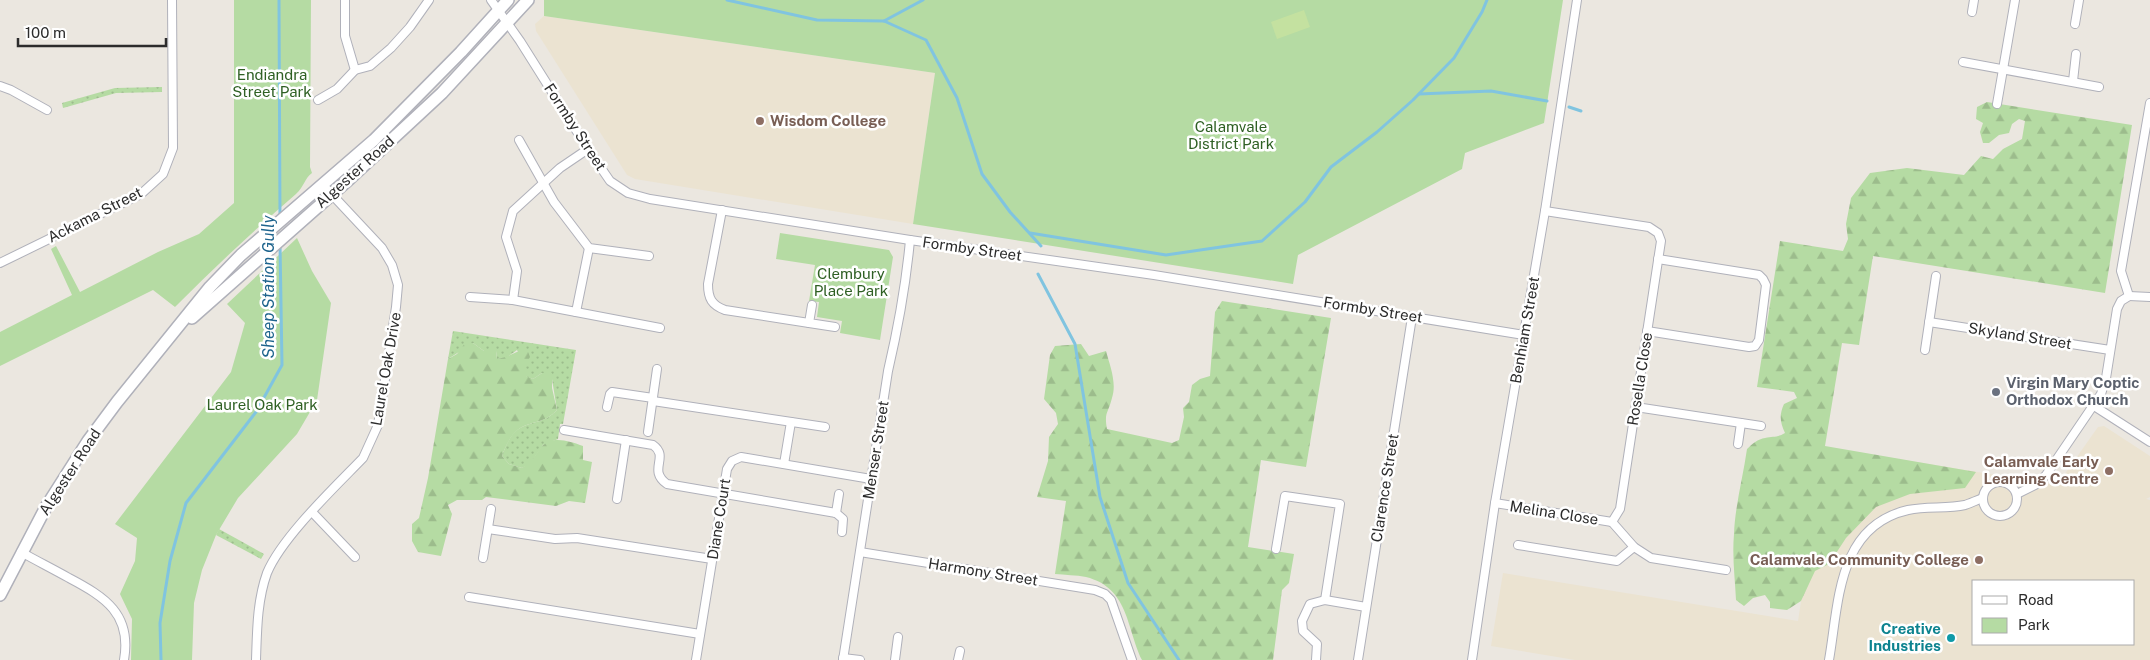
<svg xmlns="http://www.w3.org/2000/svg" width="2150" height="660" viewBox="0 0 2150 660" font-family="'Public Sans',sans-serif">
<defs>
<pattern id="grass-dots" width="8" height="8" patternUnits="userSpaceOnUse" patternTransform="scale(1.25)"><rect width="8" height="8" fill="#b5dba3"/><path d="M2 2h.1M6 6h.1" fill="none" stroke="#9cbc8c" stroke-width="1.8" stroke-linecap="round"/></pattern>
<pattern id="forest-firs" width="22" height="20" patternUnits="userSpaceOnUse" patternTransform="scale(1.25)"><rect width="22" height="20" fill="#b5dba3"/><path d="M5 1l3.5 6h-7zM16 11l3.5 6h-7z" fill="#9cbc8c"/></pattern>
</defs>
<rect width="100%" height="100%" fill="#ebe7e0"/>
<g fill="#ebe3d1" fill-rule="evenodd">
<path d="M544,16L935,73L913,224L635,179L627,175L536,31L535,24Z"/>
<path d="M2104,426L2150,456V497L2146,499L2150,500V660H1575L1491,646L1503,573L1798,621L1825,447L2057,485L2098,427ZM1974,581H2134V644H1974Z"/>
</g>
<g fill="url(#grass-dots)">
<path d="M162,87V92L116,93L63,108L62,103L115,88Z"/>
<path d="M453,331L576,350L563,424H560L558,439L543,445L530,464L522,468L509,464L502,456C506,445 511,432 522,427C537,420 544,423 557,410L551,373H542L533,379L525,376V366L517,350L506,358L497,359L496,351H484L473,343L448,359Z"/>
<path d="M219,529L264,554L261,559L216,535Z"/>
</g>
<g fill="url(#forest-firs)">
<path d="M1987,102L2132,125L2105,293L1873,256L1859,345L1842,343L1825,446L1976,472L1965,488L1910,494L1876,507L1846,538L1829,564L1815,571L1801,601L1787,610L1770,608V602L1765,595L1753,598L1744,606L1736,600C1735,578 1732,557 1734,534C1735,506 1743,477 1747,449C1752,444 1758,439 1765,438C1773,436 1777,438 1785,433C1780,422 1779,415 1784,404L1797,398L1794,392L1757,387L1780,241L1843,251L1848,239L1846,224L1851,198L1870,173L1907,168L1964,175L1981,156L1993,159L2003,149L2022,139L2025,121L2019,119L2012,124L2009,133L1999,135L1989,143H1983L1980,132L1983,123L1976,119L1977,107Z"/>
<path d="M1222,301L1331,318L1306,467L1261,460L1248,547L1294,554L1289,583L1282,590L1273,660H1142C1126,627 1129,588 1086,577C1076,575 1065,575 1055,574L1066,501L1037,497L1048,461L1049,437L1058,424L1056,413L1044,399L1050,355L1055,346L1081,344L1089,356L1106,351C1110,366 1117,383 1112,398C1108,414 1104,412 1107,429L1172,443L1179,440L1184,417L1183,408L1189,402L1192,385L1200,379L1210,376L1215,312Z"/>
<path d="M465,343H473L484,351H496L497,359C508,358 515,351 527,349L530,357L525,366L526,376L533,379L542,373H552V388L557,410C544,423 537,420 522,427C512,432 506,445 502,456L509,464L522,468C530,463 534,458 539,450C550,434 568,441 583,446V460L592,462L585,503L569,501L556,506L486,497L482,500H457L448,505L452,514L441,556L418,552L412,541V524L419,518L428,478L448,359L457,354Z"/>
</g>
<g fill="#b5dba3">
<path d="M234,0H311L310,167L312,173C304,179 304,187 296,194C254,230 214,268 175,307L153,290L0,366V332L72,295L51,249L56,246L80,292L158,252L199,234L234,203Z"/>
<path d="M544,0H1563L1544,123L1465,153L1462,169L1298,255L1293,284L913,224L935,73L544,16Z"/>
<path d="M780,233L889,250L893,257L880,340L840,333L842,321L817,317L819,302L809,301L815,265L776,259Z"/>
<path d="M297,238L312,271L331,303L317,400L297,434L238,498L216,535L202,570L194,603L192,660H131L132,619L120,594L135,561L137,538L115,524L231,372L245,323L227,304Z"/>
</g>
<path fill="#c4e1a0" d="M1304,10L1310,27L1277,39L1271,22Z"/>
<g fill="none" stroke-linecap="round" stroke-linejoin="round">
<g stroke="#80c4e0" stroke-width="3">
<path d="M279,0L280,218"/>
<path d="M727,0L817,20L884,21L926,40L957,98L982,174L1010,212L1041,246"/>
<path d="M884,21L923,0"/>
<path d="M1419,94L1491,91L1547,101"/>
<path d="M1569,107L1581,111"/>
<path d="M1030,233L1166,255L1262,241L1305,202L1331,167L1377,132L1413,100L1454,58L1482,12L1487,0"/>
<path d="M1038,274L1075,344L1100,497L1128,583L1179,660"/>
<path d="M161,660L160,623L170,561L186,503L256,412L282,365L280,244"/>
</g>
<g stroke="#b0b1ba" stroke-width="10">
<g id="street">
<path d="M345,0V36L355,70"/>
<path d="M491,0L520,41L588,149L610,181L628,193L650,199L910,240L1154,275L1524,335"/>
<path d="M1972,12L1974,0"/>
<path d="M2075,24L2079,0"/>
<path d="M1963,62L2099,87"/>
<path d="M2073,81L2076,54"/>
<path d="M0,86L11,90L47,110"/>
<path d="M318,100L337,89L355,70L370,66L391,48L410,27L429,0"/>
<path d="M1997,104L2015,0"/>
<path d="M519,140L554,202L589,248L649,256"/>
<path d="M722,210L708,284C708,299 712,305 725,310L809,323"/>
<path d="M1545,211L1649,227L1658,233L1661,241L1620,509L1612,522"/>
<path d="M0,263L141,194L163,174L173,148L172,0"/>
<path d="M2129,296L2150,297"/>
<path d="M470,297L513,300L660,328"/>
<path d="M513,300L517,271L506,237L513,211L560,168L588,149"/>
<path d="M812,305L809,323L835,327"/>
<path d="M576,312L589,248"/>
<path d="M1929,322L2110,350"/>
<path d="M1647,331L1749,347L1755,346L1759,340L1766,285L1763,279L1759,275L1658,259"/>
<path d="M1925,350L1936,276"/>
<path d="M653,401L825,427"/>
<path d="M2094,406L2150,442"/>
<path d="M607,407L610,394L612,392L653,398"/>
<path d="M1636,407L1761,426"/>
<path d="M564,430L653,445C670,457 647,470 667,484L836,513L843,519L842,532"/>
<path d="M648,432L657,369"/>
<path d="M1738,444L1741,423"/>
<path d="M784,464L791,422"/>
<circle cx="2000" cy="499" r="17"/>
<path d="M2017,494L2037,484L2046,475L2101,394L2106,378L2117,309L2121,301L2129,296L2121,271L2150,103"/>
<path d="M617,499L626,440"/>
<path d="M1495,503L1612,522"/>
<path d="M312,512L355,557"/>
<path d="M836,513L839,494"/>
<path d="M1612,522L1634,547L1651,558L1726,570"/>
<path d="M488,529L555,539L577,538L712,559"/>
<path d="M1518,545L1617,561L1634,547"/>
<path d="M1276,549L1285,496L1340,504L1325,600"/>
<path d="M21,552C37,561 53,569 69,578C105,597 132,614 124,660"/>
<path d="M860,552L1095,590L1105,594L1111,600L1132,660"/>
<path d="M483,558L491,509"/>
<path d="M469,597L700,634"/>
<path d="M843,658L860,660"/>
<path d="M256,660C257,631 257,601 267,573C282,537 335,487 363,458L378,425L396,307L398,285L392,265L382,248L323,185"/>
<path d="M696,660L727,469L732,461L741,457L871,479"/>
<path d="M843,660L888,371C898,328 906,284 910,240"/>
<path d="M895,660L898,637"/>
<path d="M958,660L960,651"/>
<path d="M1316,660L1317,644L1303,631L1302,621L1310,604L1325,600L1366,607"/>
<path d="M1358,660L1412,317"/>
<path d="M1472,660L1495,503L1545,211L1577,0"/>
<path d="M1829,660C1839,603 1837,526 1908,510C1927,506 1947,509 1965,505C1971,503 1977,500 1983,498"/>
</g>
</g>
<g stroke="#b0b1ba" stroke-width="14">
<g id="secondary">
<path d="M192,318L346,182L442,93L528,0"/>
<path d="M0,595L46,507L88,441L117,402L210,287L241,255L374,140L461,52L508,0"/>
</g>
</g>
<use href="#street" stroke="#fff" stroke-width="8"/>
<use href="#secondary" stroke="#fff" stroke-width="11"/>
</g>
<g fill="#8d6e63" stroke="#fff" stroke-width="2">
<circle cx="760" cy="121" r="5"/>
<circle cx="2109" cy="471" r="5"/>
<circle cx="1979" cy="560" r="5"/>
</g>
<circle fill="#6b7280" stroke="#fff" stroke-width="2" cx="1996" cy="392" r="5"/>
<circle fill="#0f9aa8" stroke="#fff" stroke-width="2" cx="1951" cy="638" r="5"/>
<g text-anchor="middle" stroke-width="5" stroke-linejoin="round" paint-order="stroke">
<g font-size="15" fill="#2f6024" stroke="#fff">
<text x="272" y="80">Endiandra<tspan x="272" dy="17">Street Park</tspan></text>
<text x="1231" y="132">Calamvale<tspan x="1231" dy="17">District Park</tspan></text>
<text x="851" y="279">Clembury<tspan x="851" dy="17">Place Park</tspan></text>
<text x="262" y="410">Laurel Oak Park</text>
</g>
<g font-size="15" font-weight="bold" fill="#785e54" stroke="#fff" text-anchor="end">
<text x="770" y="126" text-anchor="start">Wisdom College</text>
<text x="2099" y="467">Calamvale Early<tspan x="2099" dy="17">Learning Centre</tspan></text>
<text x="1969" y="565">Calamvale Community College</text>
</g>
<g font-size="15" fill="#2c2c2c" stroke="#fff">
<text transform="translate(575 127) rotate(57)" y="5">Formby Street</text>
<text transform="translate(355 172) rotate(-42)" y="5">Algester Road</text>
<text transform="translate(95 215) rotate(-27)" y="5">Ackama Street</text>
<text transform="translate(972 249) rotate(8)" y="5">Formby Street</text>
<text transform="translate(1373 310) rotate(9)" y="5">Formby Street</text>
<text transform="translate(1525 330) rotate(-80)" y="5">Benhiam Street</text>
<text transform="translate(2020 336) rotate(9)" y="5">Skyland Street</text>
<text transform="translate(386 369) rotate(-80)" y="5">Laurel Oak Drive</text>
<text transform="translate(1640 379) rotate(-81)" y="5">Rosella Close</text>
<text transform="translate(876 450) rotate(-81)" y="5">Menser Street</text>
<text transform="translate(70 472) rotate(-57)" y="5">Algester Road</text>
<text transform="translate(1385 488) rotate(-81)" y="5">Clarence Street</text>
<text transform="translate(1554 513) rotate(9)" y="5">Melina Close</text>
<text transform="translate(719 519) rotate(-81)" y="5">Diane Court</text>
<text transform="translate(983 572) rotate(9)" y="5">Harmony Street</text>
</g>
<g font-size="15" font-weight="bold" fill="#5b616d" stroke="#fff" text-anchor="start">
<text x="2006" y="388">Virgin Mary Coptic<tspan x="2006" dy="17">Orthodox Church</tspan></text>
</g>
<g font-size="15" font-weight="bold" fill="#0d838f" stroke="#fff" text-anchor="end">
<text x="1941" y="634">Creative<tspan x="1941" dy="17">Industries</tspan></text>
</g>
<g font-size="16" font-style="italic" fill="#1e648d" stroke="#fff">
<text transform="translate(268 287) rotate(-90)" y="6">Sheep Station Gully</text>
</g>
</g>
<rect x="1972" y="580" width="162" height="65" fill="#ffffff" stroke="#ababab"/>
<rect x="1982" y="596" width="25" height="8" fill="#ffffff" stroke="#ababab"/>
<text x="2018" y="605" font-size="15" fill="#2c2c2c">Road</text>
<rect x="1982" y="618" width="25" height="15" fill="#b5dba3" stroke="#ababab"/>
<text x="2018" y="630" font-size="15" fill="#2c2c2c">Park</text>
<path d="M18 38v8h148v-8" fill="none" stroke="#2c2c2c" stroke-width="2.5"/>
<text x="25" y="38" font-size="15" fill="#2c2c2c" stroke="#ffffff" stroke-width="4" paint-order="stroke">100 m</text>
</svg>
